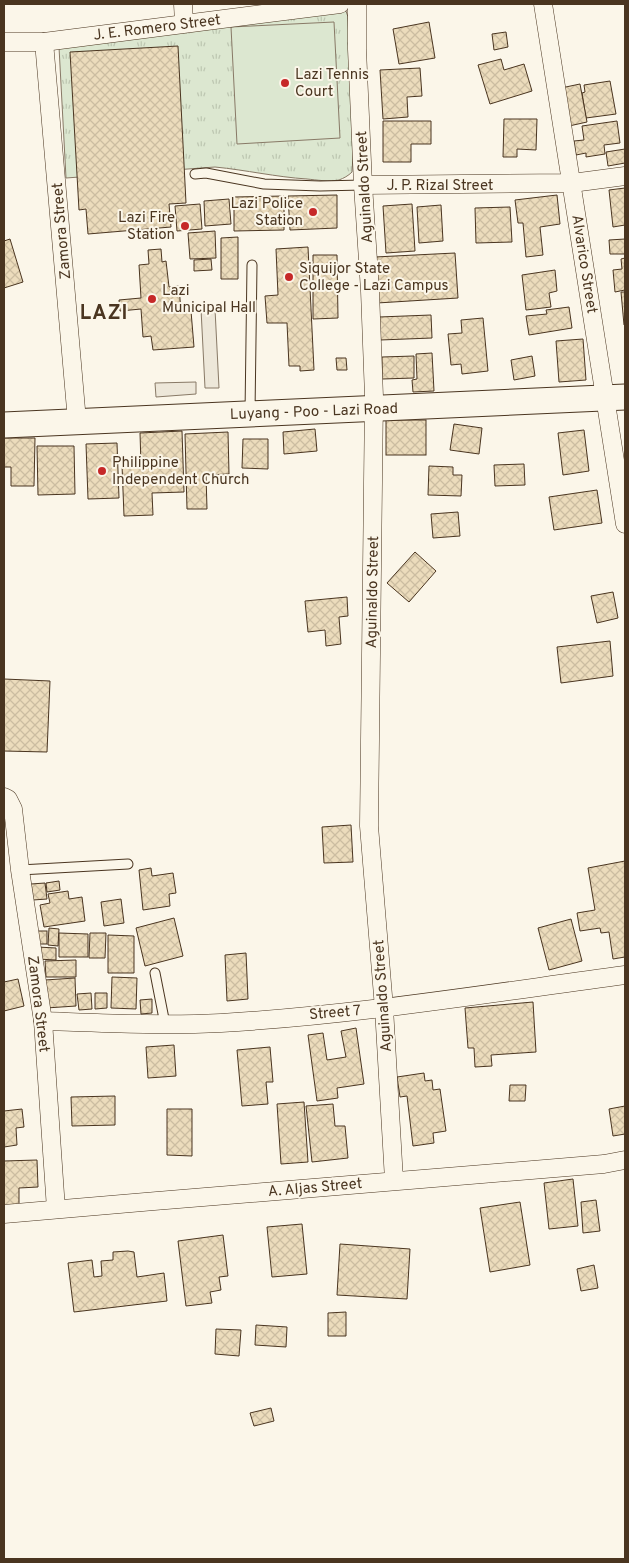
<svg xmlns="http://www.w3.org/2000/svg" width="629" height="1563" viewBox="0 0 629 1563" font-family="Overpass,sans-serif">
<defs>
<pattern id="grass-tufts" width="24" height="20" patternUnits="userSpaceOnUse" patternTransform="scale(1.25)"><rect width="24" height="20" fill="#dce7d0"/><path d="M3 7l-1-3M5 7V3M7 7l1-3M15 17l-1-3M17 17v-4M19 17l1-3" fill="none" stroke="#bec7b2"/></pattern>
<pattern id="building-cross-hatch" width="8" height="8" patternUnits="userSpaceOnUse" patternTransform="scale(1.25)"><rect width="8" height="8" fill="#ecdcbc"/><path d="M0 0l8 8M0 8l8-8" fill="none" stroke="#ccbda1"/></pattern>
</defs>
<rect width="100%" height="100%" fill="#fbf6e9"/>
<path fill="url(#grass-tufts)" stroke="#887966" d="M333,10L346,11L348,17L353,155L352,172C348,176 344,178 339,180C329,182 317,180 307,179C276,177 246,170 215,167L66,178L59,47Z"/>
<path fill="#dce7d0" stroke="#887966" d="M334,22L340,138L237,144L231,27Z"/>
<g fill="#ede7d9" stroke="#887966">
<path d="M201,309H215L219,388H205Z"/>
<path d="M196,382V394L156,397L155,383Z"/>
</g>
<g fill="url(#building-cross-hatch)" stroke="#4a3520">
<path d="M429,22L435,58L399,64L393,29Z"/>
<path d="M506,32L508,47L494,50L492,34Z"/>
<path d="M178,46L186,203L169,204L171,227L88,234L86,209L79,210L70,52Z"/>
<path d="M501,59L504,70L524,64L532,91L490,104L478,65Z"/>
<path d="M420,68L422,96L407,97L408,117L383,119L380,70Z"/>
<path d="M610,81L616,114L586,118L582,93L585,92L584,85Z"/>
<path d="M580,84L587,122L569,126L561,88Z"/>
<path d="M504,119H537L536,150L517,149V157H503Z"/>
<path d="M383,121H431V144H411V162H383Z"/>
<path d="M617,121L620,143L604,145L605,154L586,157V153L576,155L574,141L584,140L582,126Z"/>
<path d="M625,149V163L608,166L606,152Z"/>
<path d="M625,188V225L613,227L609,190Z"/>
<path d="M337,195V228L290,230L288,196Z"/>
<path d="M557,195L560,224L540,227L543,255L526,257L523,223H518L515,200Z"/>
<path d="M284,196V230L234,231V197Z"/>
<path d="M229,199L231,224L205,226L204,201Z"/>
<path d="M200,204L202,229L177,231L175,206Z"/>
<path d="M412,204L415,251L386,253L383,206Z"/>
<path d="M441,205L443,241L419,243L417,207Z"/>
<path d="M510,207L512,242L476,243L475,208Z"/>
<path d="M215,231L216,258L190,259L188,233Z"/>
<path d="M238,237V279H221V238Z"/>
<path d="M10,239L23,282L4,288V241Z"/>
<path d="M625,239V254H610L609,240Z"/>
<path d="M308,247L314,370L300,371V366H289L287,323H267L265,296L278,295L276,249Z"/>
<path d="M161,249L162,262L166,261L169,287L179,286L181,312L191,311L194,347L153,350L151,336L143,337L141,309L120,311L119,300L141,298L139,265L149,264L148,250Z"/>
<path d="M455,253L458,298L377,303L375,257Z"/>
<path d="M313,255H337L338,318L313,319Z"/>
<path d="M625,258V290L615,292L613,270L622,269L621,259Z"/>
<path d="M211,259L212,270L194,271V260Z"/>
<path d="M555,270L557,291L549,293L551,307L526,310L522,275Z"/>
<path d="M621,292H625V325H624Z"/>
<path d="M569,307L572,328L529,335L526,316L547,314L546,310Z"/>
<path d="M431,315L432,338L380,340L379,317Z"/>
<path d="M483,318L488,371L462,374L461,364L451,365L448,334L462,333L461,320Z"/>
<path d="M583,339L586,380L559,382L556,341Z"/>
<path d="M432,353L434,391L413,392L412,380L417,379L416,354Z"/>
<path d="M414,356V378L382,379V357Z"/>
<path d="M532,356L535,376L514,380L511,360Z"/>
<path d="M336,358H346L347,370H337Z"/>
<rect x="386" y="420" width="40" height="35"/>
<path d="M454,424L482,428L479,454L450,450Z"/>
<path d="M315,429L317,451L284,454L283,432Z"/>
<path d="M584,430L589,471L563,475L558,433Z"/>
<path d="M182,431L184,492L152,493L153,515L124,516L122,465H141L140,433Z"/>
<path d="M228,432L229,474L206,475L207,509H187L185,434Z"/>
<path d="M4,438H35L34,486H11V467H4Z"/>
<path d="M243,439H268V469L242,468Z"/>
<path d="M117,443L119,498L88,499L86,444Z"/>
<path d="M37,446H74L75,494L38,495Z"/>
<path d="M524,464L525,485L495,486L494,465Z"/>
<path d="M429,466L453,467V475H462L461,496L428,495Z"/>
<path d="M597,490L602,523L554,530L549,497Z"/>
<path d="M458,512L460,536L433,538L431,514Z"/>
<path d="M415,552L436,571L409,602L387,583Z"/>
<path d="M613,592L618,618L597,623L591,596Z"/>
<path d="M347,597L348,616L339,617L341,644L326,646L325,630L308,632L305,601Z"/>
<path d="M610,641L613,676L561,683L557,647Z"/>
<path d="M4,679L50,681L47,752L4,751Z"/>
<path d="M351,825L353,862L324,863L322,827Z"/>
<path d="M625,861V957L613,959L609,932L601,933L600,928L580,931L577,913L595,910L588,868Z"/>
<path d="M151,868L152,876L173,873L176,893L169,894L170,906L143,910L139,870Z"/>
<path d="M59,881L60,890L47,892L46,883Z"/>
<path d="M45,883L47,899L33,900L31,884Z"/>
<path d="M68,891L69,899L82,897L85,921L44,927L40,905L50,903L48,894Z"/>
<path d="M121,899L124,923L104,926L101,902Z"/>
<path d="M174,918L183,956L145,966L136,928Z"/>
<path d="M571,919L582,961L549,970L538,928Z"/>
<path d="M49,928L59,929L58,946L48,945Z"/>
<rect x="37" y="931" width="10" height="13"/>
<path d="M59,933L88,934V957H59Z"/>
<path d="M90,933H106L105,958H89Z"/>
<path d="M108,935L134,936V973H108Z"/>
<path d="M37,947L56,948V960L37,959Z"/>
<path d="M246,953L248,999L227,1001L225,955Z"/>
<path d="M76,960V977H46L45,961Z"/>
<path d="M112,977L137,978L136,1009L111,1008Z"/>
<path d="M75,978L76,1006L46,1008L45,980Z"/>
<path d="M18,979L24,1006L4,1011V982Z"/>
<path d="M91,993L92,1009L79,1010L77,994Z"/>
<path d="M95,993H107V1008L95,1009Z"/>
<path d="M152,999V1013L141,1014L140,1000Z"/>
<path d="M533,1002L536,1052L491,1055L492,1066L475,1067L474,1048H468L465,1008Z"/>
<path d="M356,1028L364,1084L337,1088L338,1098L317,1101L308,1035L323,1033L327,1060L346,1057L341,1031Z"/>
<path d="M174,1045L176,1076L148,1078L146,1047Z"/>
<path d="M270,1047L273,1082H266L268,1104L242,1106L237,1050Z"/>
<path d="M424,1073L425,1081L432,1080L433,1090L440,1089L446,1131L433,1133L434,1143L413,1146L407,1096L400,1097L397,1077Z"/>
<path d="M510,1085H526L525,1101H509Z"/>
<path d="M115,1096V1125L72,1126L71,1097Z"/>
<path d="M304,1102L308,1162L281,1164L277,1104Z"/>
<path d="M333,1104L335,1126H345L348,1158L312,1162L306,1106Z"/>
<path d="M625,1106V1134L613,1136L609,1109Z"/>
<path d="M22,1109L24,1127L16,1128L17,1145L4,1147V1111Z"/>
<path d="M167,1109H192V1156L167,1155Z"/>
<path d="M37,1160L38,1187L19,1188V1206L4,1207V1161Z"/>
<path d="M573,1179L578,1226L549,1229L544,1183Z"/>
<path d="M596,1200L600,1231L583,1233L581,1202Z"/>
<path d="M520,1202L530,1265L490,1272L480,1208Z"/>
<path d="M302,1224L307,1274L272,1277L267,1227Z"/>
<path d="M223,1235L228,1276L219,1277L221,1290L210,1292L212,1303L186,1306L178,1241Z"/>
<path d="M340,1244L410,1249L407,1299L337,1295Z"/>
<path d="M128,1251L134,1252L137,1277L164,1273L167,1301L74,1312L68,1263L92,1260L94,1277L102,1276L101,1261L113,1260V1252Z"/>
<path d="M594,1265L598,1288L581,1291L577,1269Z"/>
<path d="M346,1312V1336H328V1313Z"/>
<path d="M256,1325L287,1327L286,1347L255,1345Z"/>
<path d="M216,1329L241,1330L239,1356L215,1354Z"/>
<path d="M271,1408L274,1421L254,1426L250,1413Z"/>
</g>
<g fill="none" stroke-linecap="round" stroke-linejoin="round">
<g stroke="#4a3520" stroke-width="11">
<g id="service">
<path d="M195,174L206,173L264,184L320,186L363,185"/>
<path d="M250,413L252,265"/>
<path d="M20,870L128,864"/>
<path d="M155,973L165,1024"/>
</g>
</g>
<g stroke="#4a3520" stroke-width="19">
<g id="minor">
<path d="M183,4L184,23"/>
<path d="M357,4V49L363,185L370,291L374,397L369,826L384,1008L394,1180"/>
<path d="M543,4L625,524"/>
<path d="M4,42H44L340,4"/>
<path d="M44,42L77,421"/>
<path d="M363,185L572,183L625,176"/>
<path d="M4,797L8,799L13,809L20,870L43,1021L56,1209"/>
<path d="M43,1021C102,1023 162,1026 221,1023C356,1015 491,993 625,975"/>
<path d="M4,1214C204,1197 404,1179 604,1164L625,1160"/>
</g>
</g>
<g stroke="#4a3520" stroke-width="27">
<path id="secondary" d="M4,425L625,397"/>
</g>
<use href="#service" stroke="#fbf6e9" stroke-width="9"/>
<use href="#minor" stroke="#fbf6e9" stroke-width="18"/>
<use href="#secondary" stroke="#fbf6e9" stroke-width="25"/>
</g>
<g fill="#c62828" stroke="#fbf6e9" stroke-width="2">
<circle cx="285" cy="83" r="5"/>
<circle cx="313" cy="212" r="5"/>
<circle cx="185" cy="226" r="5"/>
<circle cx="289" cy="277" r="5"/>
<circle cx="152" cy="299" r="5"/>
<circle cx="102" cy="471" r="5"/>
</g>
<g text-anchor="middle" stroke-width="4" stroke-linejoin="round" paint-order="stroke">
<g font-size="15" fill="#4a3520" stroke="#fbf6e9">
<text transform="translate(157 27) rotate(-7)" y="5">J. E. Romero Street</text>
<text x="440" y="190">J. P. Rizal Street</text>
<text transform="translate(364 187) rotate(-93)" y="5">Aguinaldo Street</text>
<text transform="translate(61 231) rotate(-95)" y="5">Zamora Street</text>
<text transform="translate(585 264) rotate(81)" y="5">Alvarico Street</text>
<text transform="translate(314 411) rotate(-2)" y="5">Luyang - Poo - Lazi Road</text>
<text transform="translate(372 592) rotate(-89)" y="5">Aguinaldo Street</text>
<text transform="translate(382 996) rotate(-94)" y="5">Aguinaldo Street</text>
<text transform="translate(39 1004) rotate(83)" y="5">Zamora Street</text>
<text transform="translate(335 1012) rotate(-5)" y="5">Street 7</text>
<text transform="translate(315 1187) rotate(-5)" y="5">A. Aljas Street</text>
</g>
<g font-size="15" fill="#4a3520" stroke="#fbf6e9" text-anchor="start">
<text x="295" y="79">Lazi Tennis<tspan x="295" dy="17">Court</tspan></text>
<text x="303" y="208" text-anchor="end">Lazi Police<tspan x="303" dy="17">Station</tspan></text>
<text x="175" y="222" text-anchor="end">Lazi Fire<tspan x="175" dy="17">Station</tspan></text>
<text x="299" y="273">Siquijor State<tspan x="299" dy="17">College - Lazi Campus</tspan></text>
<text x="162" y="295">Lazi<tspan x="162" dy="17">Municipal Hall</tspan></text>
<text x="112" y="467">Philippine<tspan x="112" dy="17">Independent Church</tspan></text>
</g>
<g font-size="20" font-weight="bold" letter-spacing="1" fill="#4a3520" stroke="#fbf6e9">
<text x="104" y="319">LAZI</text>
</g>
</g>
<rect width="629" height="1563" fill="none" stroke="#4a3520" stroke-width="10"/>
</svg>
